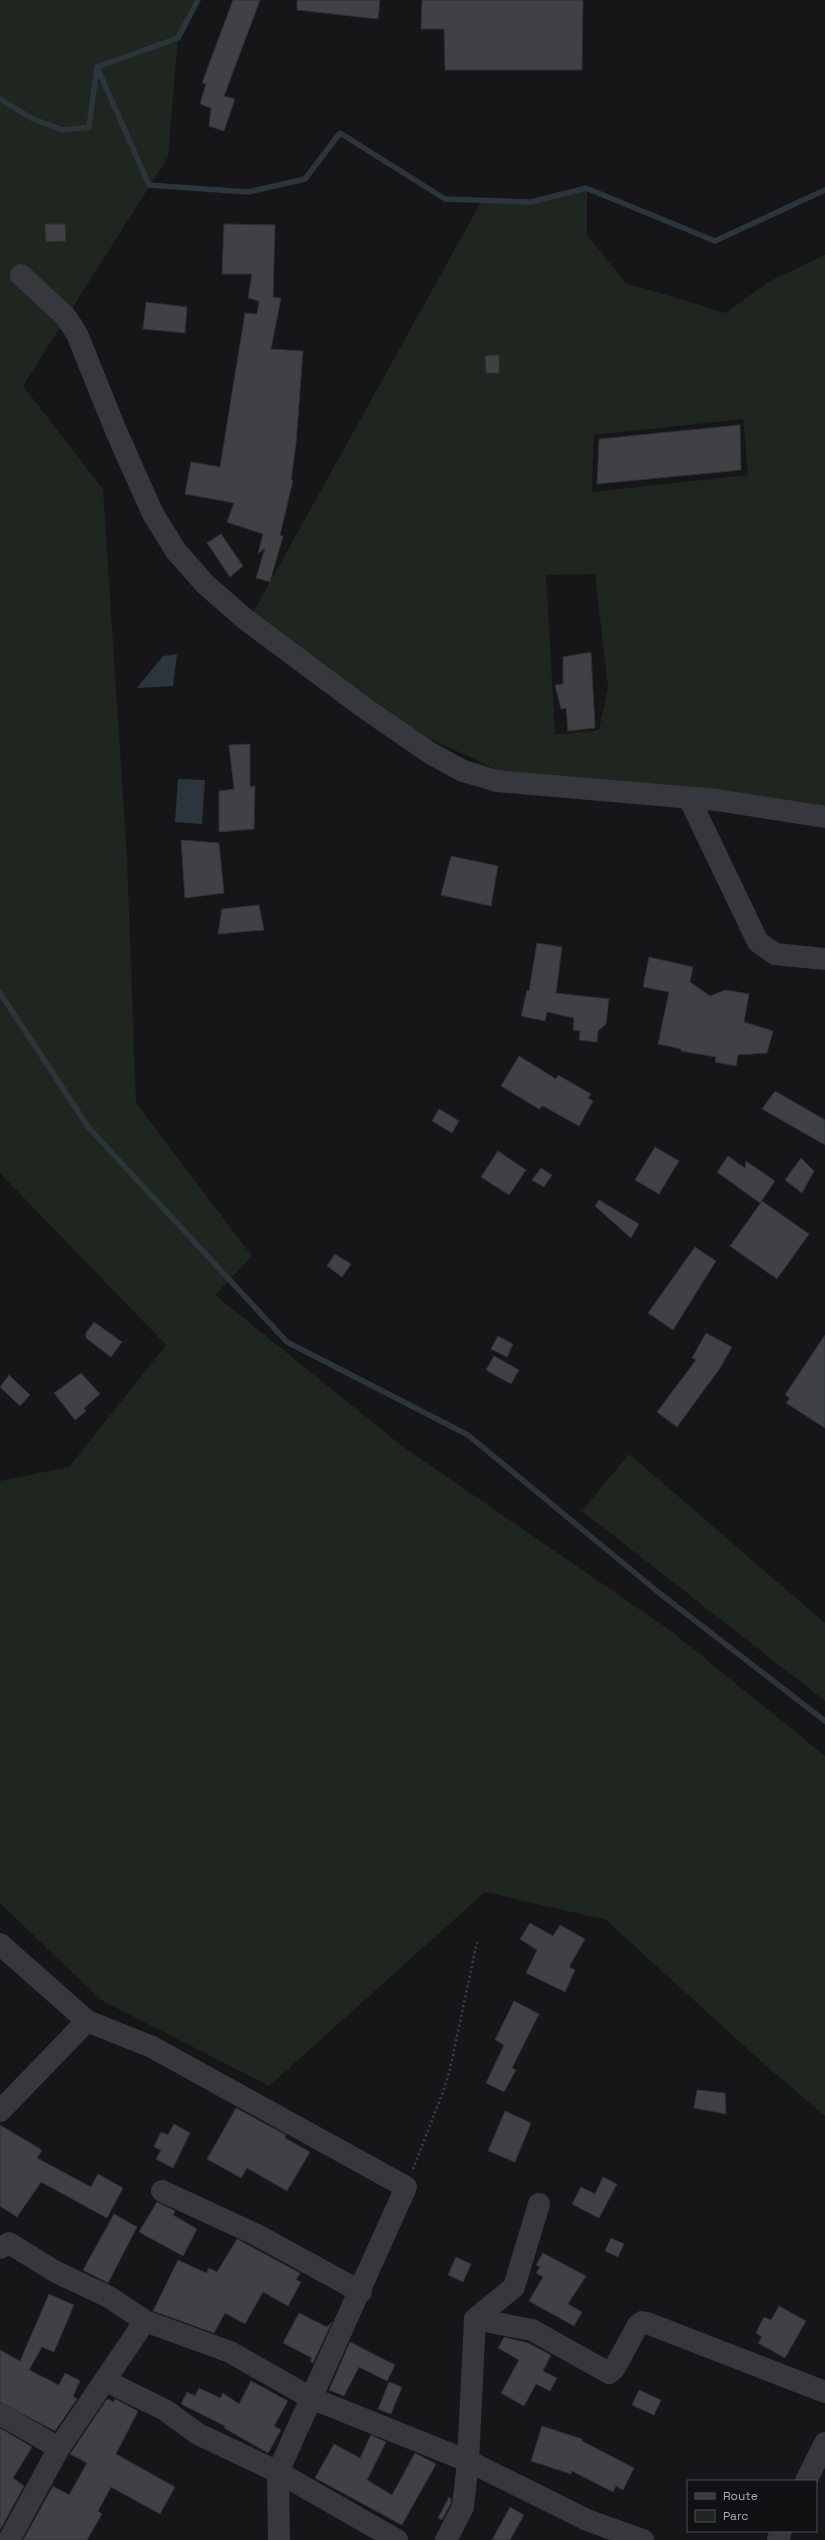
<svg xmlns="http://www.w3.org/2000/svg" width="825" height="2540" viewBox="0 0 825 2540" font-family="'Space Grotesk',sans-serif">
<rect width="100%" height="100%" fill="#161618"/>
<g fill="#1e261f" fill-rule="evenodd">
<path d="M0,0H198L178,38L168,157L23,386L103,489L127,858L136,1103L252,1256L215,1295L402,1446L671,1631L825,1756V2116L765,2065L606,1920L485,1892L269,2086L101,2000L0,1903V1481L69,1467L166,1345L0,1173Z"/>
<path d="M587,189V235L626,283L726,313L768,282L825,255V810L498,770L422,735L250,618L481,202L532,203ZM743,419L748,475L592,492L594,435ZM595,574L608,688L599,730L555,735L546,575Z"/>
<path d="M629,1454L825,1623V1701L582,1511Z"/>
</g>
<g fill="#2c353c">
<path d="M177,654L173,686L137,688L163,656Z"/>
<path d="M178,779L205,780L202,824L175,822Z"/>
</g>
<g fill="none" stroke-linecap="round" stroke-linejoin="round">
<g stroke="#2c353c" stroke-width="5.5">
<path d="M97,67L178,38L198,0"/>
<path d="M0,99L33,119L63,130L89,127L97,67L149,185L248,192L305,179L340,133L445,199L531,202L586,188L715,241L825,190"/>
<path d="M0,993L89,1128L287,1342L468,1435L658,1592L825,1721"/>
</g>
</g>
<g fill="#404145" stroke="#303034">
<path d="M233,0H260L224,96L235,99L224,131L209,126L211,108L200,104L206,84L202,83Z"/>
<path d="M297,0H380L378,19L297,10Z"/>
<path d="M422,0H583L582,70H445L444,29H421Z"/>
<path d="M45,224H65L66,241L46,242Z"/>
<path d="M224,224L275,225L273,297L281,298L271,349L303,351L296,444L291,480H293L280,535L283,536L270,582L256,578L265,548L258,554L263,534L227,522L234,503L185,494L191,462L220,467L245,313L257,314L259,301L248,298L252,274H222Z"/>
<path d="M146,302L187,307L185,333L143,329Z"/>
<path d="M499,355V373H486L485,356Z"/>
<path d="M740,425L741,470L597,484L599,439Z"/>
<path d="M221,534L243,566L230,577L207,543Z"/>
<path d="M591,652L595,728L568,731L566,708L561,709L555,685L563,684V657Z"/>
<path d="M250,744V787L255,786L254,829L219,832V791L234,789L229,745Z"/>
<path d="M181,840L219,843L224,893L185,898Z"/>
<path d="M451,856L498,866L491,906L441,895Z"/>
<path d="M259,905L264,930L218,934L222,909Z"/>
<path d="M537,943L562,947L556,993L609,999L606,1024L598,1031L597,1042L579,1040L580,1031L573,1030L574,1018L547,1012L545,1021L521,1016L527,990L529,991Z"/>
<path d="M649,957L693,967L690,982L710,996L725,990L749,994L744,1022L773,1031L767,1053L738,1055L736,1066L715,1062L716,1057L681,1051V1049L658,1044L669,992L643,987Z"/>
<path d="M519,1056L556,1079L558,1075L591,1094L588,1098L593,1101L579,1126L543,1106L539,1109L501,1086Z"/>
<path d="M775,1091L825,1120V1145L762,1109Z"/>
<path d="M439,1109L459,1121L452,1133L432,1121Z"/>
<path d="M655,1147L679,1161L659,1194L635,1180Z"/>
<path d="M498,1151L526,1170L509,1195L481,1177Z"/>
<path d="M728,1156L745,1168L746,1161L775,1181L760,1203L717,1172Z"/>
<path d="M801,1158L814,1171L802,1193L785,1180Z"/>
<path d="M541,1168L552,1175L544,1187L532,1180Z"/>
<path d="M599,1200L639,1224L631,1238L595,1206Z"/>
<path d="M762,1201L809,1234L777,1279L730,1246Z"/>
<path d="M695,1247L716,1261L673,1330L648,1313Z"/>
<path d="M335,1254L351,1264L342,1277L327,1266Z"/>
<path d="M94,1322L122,1342L111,1357L86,1338V1333Z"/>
<path d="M706,1333L732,1347L720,1368L677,1427L657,1412L696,1360L692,1358Z"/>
<path d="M825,1335V1428L786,1403L790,1398L785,1395Z"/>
<path d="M498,1336L513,1344L507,1357L491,1349Z"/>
<path d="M494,1356L519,1370L511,1384L486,1370Z"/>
<path d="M81,1373L100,1394L84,1408L86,1411L75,1420L54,1393Z"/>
<path d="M9,1375L30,1395L20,1406L0,1387Z"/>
<path d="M530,1923L553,1936L560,1925L585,1939L569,1967L575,1970L565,1992L526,1973L537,1950L520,1939Z"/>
<path d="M514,2001L539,2014L512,2068L516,2070L504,2092L486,2083L504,2045L495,2040Z"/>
<path d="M697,2090L725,2093L726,2114L694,2108Z"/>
<path d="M236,2108L286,2135L285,2138L310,2152L287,2191L247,2168L241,2178L207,2159Z"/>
<path d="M505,2111L531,2123L515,2162L488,2151Z"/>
<path d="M174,2124L190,2133L173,2168L156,2159L161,2150L154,2147L161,2132L168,2135Z"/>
<path d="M0,2125L42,2150L37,2158L91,2187L98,2174L123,2188L107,2218L41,2182L17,2217L0,2206Z"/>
<path d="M603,2177L617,2184L599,2218L572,2204L581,2187L595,2194Z"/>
<path d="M157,2202L175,2211L173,2215L197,2229L183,2256L139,2232Z"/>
<path d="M114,2214L137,2227L108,2283L83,2270Z"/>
<path d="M611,2238L624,2244L618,2257L605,2251Z"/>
<path d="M237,2239L300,2273L296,2280L301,2282L288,2306L263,2292L245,2324L225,2313L214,2333L153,2311L178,2260L206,2273L209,2268L217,2272Z"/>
<path d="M543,2253L586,2276L568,2304L582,2312L574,2326L529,2301L543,2277L536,2273L540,2267L536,2265Z"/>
<path d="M456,2257L471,2264L463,2282L448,2275Z"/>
<path d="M49,2294L74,2305L54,2352L42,2347L29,2370L59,2385L65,2373L80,2381L73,2396L77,2399L55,2431L0,2402V2350L20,2361Z"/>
<path d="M779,2306L806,2321L785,2358L758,2343L762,2337L756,2333L764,2317L771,2320Z"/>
<path d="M299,2313L327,2327L332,2322L313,2363L310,2361L312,2358L283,2343Z"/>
<path d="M504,2337L528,2343L551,2355L543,2371L557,2378L550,2391L536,2384L524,2406L501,2393L519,2360L498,2348Z"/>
<path d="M350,2342L395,2365L387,2381L359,2367L344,2396L329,2390Z"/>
<path d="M251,2381L288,2401L274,2426L281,2430L268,2453L224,2428L225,2426L181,2404L187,2392L195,2396L199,2388L220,2398L223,2393L239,2404Z"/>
<path d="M389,2382L402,2387L391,2414L378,2409Z"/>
<path d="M639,2390L661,2400L654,2415L632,2405Z"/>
<path d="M107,2399L114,2402L115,2399L138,2411L116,2454L175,2487L160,2514L111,2487L98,2511L102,2514L87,2540H23L53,2486L69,2495L87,2463L70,2454Z"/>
<path d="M542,2426L582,2439V2441L634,2468L623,2490L616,2486L613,2492L572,2471L571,2474L531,2461Z"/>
<path d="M0,2428L32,2447L13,2478L24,2486L0,2530Z"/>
<path d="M371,2435L386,2442L367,2480L392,2495L415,2453L436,2464L402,2525L315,2478L334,2444L360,2458Z"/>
<path d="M449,2497L451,2499V2503L442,2520L438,2518Z"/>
<path d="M510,2507L524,2515L510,2540H492Z"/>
</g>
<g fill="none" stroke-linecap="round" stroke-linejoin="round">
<path stroke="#3d3f44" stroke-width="2.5" stroke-dasharray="2 3" stroke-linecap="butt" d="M413,2169L443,2092L450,2069L477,1942"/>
<g stroke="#37383d" stroke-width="22">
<path d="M21,275L66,317L77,334L116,431L153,514L176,551L205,584L245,619L366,709L430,753L463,771L497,781L716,800L825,817"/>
<path d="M689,798L758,942L775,954L825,959"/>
<path d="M0,1944L87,2021L152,2047L406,2187L278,2472L279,2540"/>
<path d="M0,2111L87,2021"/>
<path d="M162,2191L257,2235L361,2292"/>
<path d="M0,2248L9,2243L56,2272L109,2297L145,2321L230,2352L311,2398L468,2461L587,2520L643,2540"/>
<path d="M475,2319L532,2330L609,2373L614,2369L638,2325L642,2322L647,2323L825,2392"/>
<path d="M106,2381L165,2410L198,2434L278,2472L397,2540"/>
<path d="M0,2414L59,2448"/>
<path d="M806,2481L825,2443"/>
<path d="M9,2540L59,2448L145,2321"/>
<path d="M446,2540L463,2507L468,2461L475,2319L514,2287L539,2204"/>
<path d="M778,2540L781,2531"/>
</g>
</g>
<rect x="687" y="2480" width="130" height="52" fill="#111113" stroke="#4d4f55"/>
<rect x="695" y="2493" width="20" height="6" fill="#37383d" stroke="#4d4f55"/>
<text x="723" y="2500" font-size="12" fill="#a8adb8">Route</text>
<rect x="695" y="2510" width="20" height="12" fill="#1e261f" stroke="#4d4f55"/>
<text x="723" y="2520" font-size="12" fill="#a8adb8">Parc</text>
</svg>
